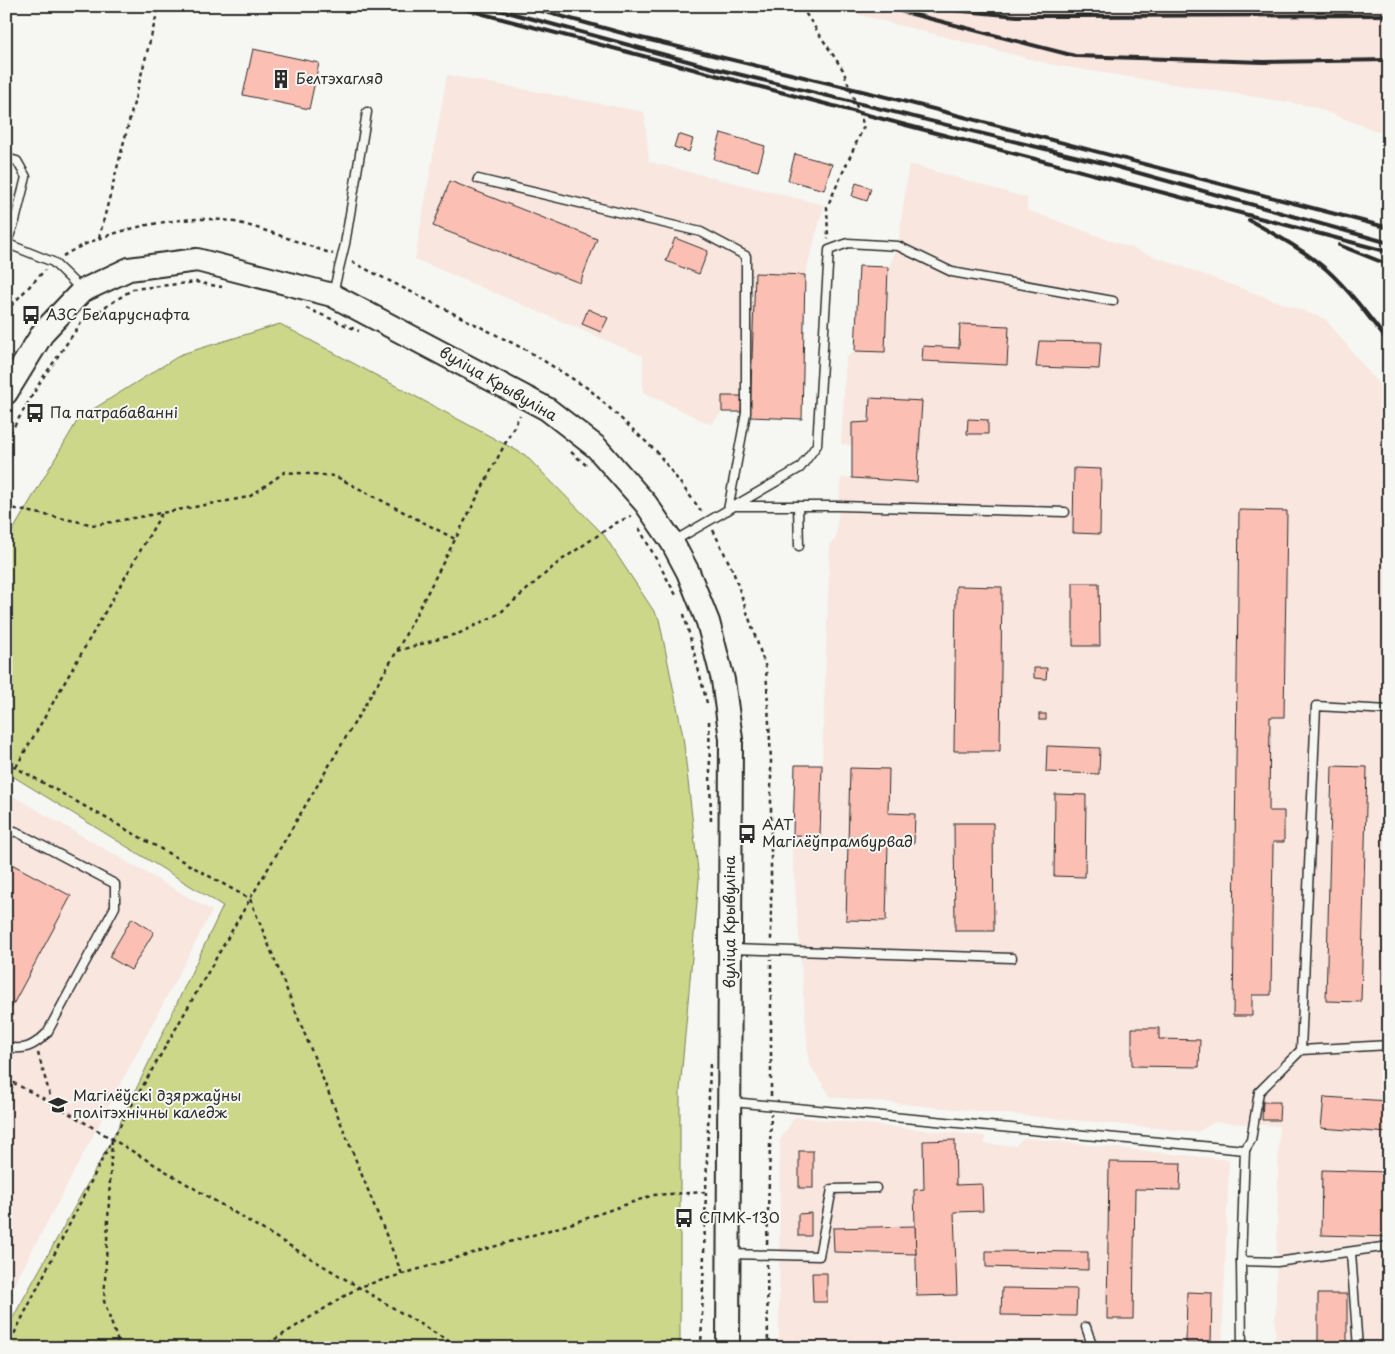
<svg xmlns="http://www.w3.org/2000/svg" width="1395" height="1354" viewBox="0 0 1395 1354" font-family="'Playpen Sans',sans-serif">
<rect width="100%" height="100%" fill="#f6f6f2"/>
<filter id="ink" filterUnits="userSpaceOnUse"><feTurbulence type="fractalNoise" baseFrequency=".02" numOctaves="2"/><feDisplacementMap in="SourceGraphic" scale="10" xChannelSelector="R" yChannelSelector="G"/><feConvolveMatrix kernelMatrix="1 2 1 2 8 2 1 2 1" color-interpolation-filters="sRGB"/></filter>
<g filter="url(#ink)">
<g fill="#f8e6df">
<path d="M825,6H1389V136L1312,106L1054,65Z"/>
<path d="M447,75L644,112L649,162L824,205L805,275L802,419L750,417V412H722L710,424L643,392V356L415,259Z"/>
<path d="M909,164L1027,198V210L1325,319L1389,397V1348H1275L1279,1126L1215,1122L1197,1132L831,1097L809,1064L791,835L793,833L795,765H822L830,544L836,539L841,478H852L853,445L841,444L846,358L855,351L859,266L889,267L898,246Z"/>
<path d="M6,792L212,911L6,1300Z"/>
<path d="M795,1117L985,1136V1144L1015,1146L1024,1138L1229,1160L1222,1348H779L780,1140Z"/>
</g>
<path fill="#ccd78a" stroke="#7c815a" d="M280,324L525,455L604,535L659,619L683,736L699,880L680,1090V1348H6V1330L113,1138L223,906L6,772V542L79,418L182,354Z"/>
<g fill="#fbc0b3" stroke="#2b2b2b">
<path d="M253,49L319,63L309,109L243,95Z"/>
<path d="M721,133L765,146L758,171L714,159Z"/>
<path d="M678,134L693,139L689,152L674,147Z"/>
<path d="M795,154L832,164L824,190L788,180Z"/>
<path d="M450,181L597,239L580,283L433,226Z"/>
<path d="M856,183L871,188L867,201L852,196Z"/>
<path d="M675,238L708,251L699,274L666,261Z"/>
<path d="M859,266L888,267L885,352L855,351Z"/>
<path d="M755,273L805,275L802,419L750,417Z"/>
<path d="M588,309L608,318L601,332L582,324Z"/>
<path d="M960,324L1009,326L1007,365L922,361L923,346L959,348Z"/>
<path d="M1039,341L1101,342L1099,369L1036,367Z"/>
<path d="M722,396H742L741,412H722Z"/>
<path d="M870,398L922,401L917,482L852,478V423L869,422Z"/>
<path d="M968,419L988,420V434H967Z"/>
<path d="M1074,468L1101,469L1100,534L1073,533Z"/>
<path d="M1239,510L1287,511L1284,717H1270L1269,811H1284V842H1273L1271,995H1252V1016H1233Z"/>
<path d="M1073,583H1099L1100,646H1073Z"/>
<path d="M956,586L1002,587L1000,751H954Z"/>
<path d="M1034,668H1047L1046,679L1034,678Z"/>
<rect x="1039" y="714" width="7" height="6"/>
<path d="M1047,746L1100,748L1099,774L1046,772Z"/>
<path d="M795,765H822L820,836L791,835L793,833Z"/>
<path d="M1332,766L1367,767L1361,1002L1326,1001Z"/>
<path d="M850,768L889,769L888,813L915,814L914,843H888L886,921L846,920Z"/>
<path d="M1055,794L1086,795L1085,877L1054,876Z"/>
<path d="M954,823H993L994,931H955Z"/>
<path d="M6,861L71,896L10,1010L6,1008Z"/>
<path d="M132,918L154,932L131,970L109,957Z"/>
<path d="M1132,1028H1159V1039L1200,1040L1199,1067L1132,1066Z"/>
<path d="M1324,1097L1389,1101V1133L1321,1128Z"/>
<path d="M1263,1102H1280L1279,1120H1262Z"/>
<path d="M955,1140L956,1185L982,1184L983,1211L954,1212L957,1295L917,1296L914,1190L924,1189L923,1141Z"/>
<rect x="799" y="1151" width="14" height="37"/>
<path d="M1109,1162L1181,1163L1180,1190L1135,1189L1133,1319H1107Z"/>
<path d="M1322,1170L1389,1172V1237L1321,1235Z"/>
<path d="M811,1213V1236H798V1214Z"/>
<path d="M915,1226L916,1254L834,1252L833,1228Z"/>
<path d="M986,1251L1088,1252V1270L986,1267Z"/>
<path d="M812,1273H827V1302H813Z"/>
<path d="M1002,1288L1077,1289L1076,1316L1001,1315Z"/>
<path d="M1187,1292L1212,1293L1211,1344L1186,1343Z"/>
<rect x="1318" y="1294" width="29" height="54"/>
</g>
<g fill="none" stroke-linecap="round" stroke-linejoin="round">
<g stroke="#2b2b2b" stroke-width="11">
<g id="lane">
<path d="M6,158L17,161L26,177L15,221L6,244"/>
<path d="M478,179L701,232L746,256V413L728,510"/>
<path d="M8,244L53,262L81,289"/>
<path d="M333,293L345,244L367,112"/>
<path d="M737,506H839L1065,512"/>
<path d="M798,506L799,546"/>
<path d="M674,541L800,468L817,445L829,250L848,243L898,246L952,272L1113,301"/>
<path d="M6,835L15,831L115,884V907L47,1033C34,1046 25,1051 6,1047"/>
<path d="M732,949L1012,958"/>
<path d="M1301,1050L1316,706L1389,710"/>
<path d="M732,1102L1245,1150L1241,1261L1242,1348"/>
<path d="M1245,1150L1251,1140L1259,1092L1301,1050L1389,1045"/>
<path d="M1351,1253L1358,1348"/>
<path d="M730,1254L819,1256L832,1189L876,1188"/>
<path d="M1241,1261L1277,1262L1389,1246"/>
<path d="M1086,1327L1093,1348"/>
</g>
</g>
<g stroke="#2b2b2b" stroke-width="26">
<path id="secondary" d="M6,393L44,331L82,291L129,269L197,260L332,295L547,409L596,447L646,504L672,542L688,572L708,622L723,680L731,739L728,1348"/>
</g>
<g stroke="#2b2b2b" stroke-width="2.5" stroke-dasharray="4 4" stroke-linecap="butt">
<path d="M803,6L804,11L843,70L864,126L827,207L828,239"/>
<path d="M99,238L159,6"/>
<path d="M63,256C103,230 192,210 239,223C271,231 302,244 333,254"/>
<path d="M352,262L528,351L589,389L657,452L702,512"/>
<path d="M306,308L359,331"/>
<path d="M6,311L45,270"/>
<path d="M6,440L42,379L81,323L133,289L196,282L222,287"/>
<path d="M571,452L586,465"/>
<path d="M6,507L95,525L249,497L285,472L335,476L455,539"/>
<path d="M639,528L676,595"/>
<path d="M713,530L733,571L766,668L771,760V941"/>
<path d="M684,614L707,703"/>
<path d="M397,651L460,633L500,613L560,561L616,523L631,516"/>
<path d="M709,721L711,823"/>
<path d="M6,762L250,899L402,1274"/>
<path d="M16,767L162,513"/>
<path d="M38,1053L52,1103L460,1348"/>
<path d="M6,1079L52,1103"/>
<path d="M771,1096V959"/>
<path d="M112,1140L104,1301L120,1348"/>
<path d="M767,1244L771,1114"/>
<path d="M767,1264L768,1348"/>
<path d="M7,1348L113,1138L250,899L397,651L520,415"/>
<path d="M261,1348L359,1287L573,1223L653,1195L705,1192"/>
<path d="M701,1348L710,1064"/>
</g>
<use href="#lane" stroke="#f6f6f2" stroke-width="8"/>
<use href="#secondary" stroke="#f6f6f2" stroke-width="22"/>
<g stroke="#2b2b2b" stroke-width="4">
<path d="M453,6L1389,252"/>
<path d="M485,6L717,69L1103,163L1389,243"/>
<path d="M524,6L633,36L895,99L1389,228"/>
<path d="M881,6L1075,56L1264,62L1389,60"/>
<path d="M910,6L1017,16H1073L1115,6"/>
<path d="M1197,10L1229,6"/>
<path d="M1073,16L1389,15"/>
<path d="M1249,220C1276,235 1304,250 1327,270C1350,291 1370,318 1389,343"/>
<path d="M1339,245L1389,265"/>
</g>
</g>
</g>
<defs>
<g id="building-bare" transform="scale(1.5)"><path d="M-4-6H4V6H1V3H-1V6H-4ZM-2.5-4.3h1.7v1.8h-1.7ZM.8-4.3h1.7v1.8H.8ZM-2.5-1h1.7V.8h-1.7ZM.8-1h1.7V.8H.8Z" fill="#2b2b2b" stroke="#f6f6f2" stroke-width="2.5" paint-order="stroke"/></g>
<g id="bus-bare" transform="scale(1.5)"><path d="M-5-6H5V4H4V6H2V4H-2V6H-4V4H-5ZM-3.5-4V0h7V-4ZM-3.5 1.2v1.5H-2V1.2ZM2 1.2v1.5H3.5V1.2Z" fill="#2b2b2b" stroke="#f6f6f2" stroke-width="2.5" paint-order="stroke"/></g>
<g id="university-bare" transform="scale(1.5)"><path d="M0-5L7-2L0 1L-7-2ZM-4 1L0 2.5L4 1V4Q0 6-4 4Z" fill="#2b2b2b" stroke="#f6f6f2" stroke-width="2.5" paint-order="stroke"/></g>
</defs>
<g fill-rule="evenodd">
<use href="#building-bare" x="281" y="79"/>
<use href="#bus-bare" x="31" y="315"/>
<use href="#bus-bare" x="35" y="413"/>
<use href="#bus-bare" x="747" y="834"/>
<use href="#university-bare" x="58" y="1105"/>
<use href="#bus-bare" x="684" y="1218"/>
</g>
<g text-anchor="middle" stroke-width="4" stroke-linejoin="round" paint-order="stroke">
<g font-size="15" fill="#2b2b2b" stroke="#f6f6f2" text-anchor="start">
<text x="296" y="84">Белтэхагляд</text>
<text x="46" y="320">АЗС Беларуснафта</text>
<text x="50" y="418">Па патрабаванні</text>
<text x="762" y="830">ААТ<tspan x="762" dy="17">Магілёўпрамбурвад</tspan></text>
<text x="73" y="1101">Магілёўскі дзяржаўны<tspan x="73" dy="17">політэхнічны каледж</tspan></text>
<text x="699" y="1223">СПМК-130</text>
</g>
<g font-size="15" fill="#2b2b2b" stroke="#f6f6f2">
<text transform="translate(498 384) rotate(30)" y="5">вуліца Крывуліна</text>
<text transform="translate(730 922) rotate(-90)" y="5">вуліца Крывуліна</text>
</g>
</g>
<rect width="1395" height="1354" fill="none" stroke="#f6f6f2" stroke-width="25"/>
<rect x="12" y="12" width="1370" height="1329" fill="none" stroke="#2b2b2b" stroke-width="2" filter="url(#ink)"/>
</svg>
